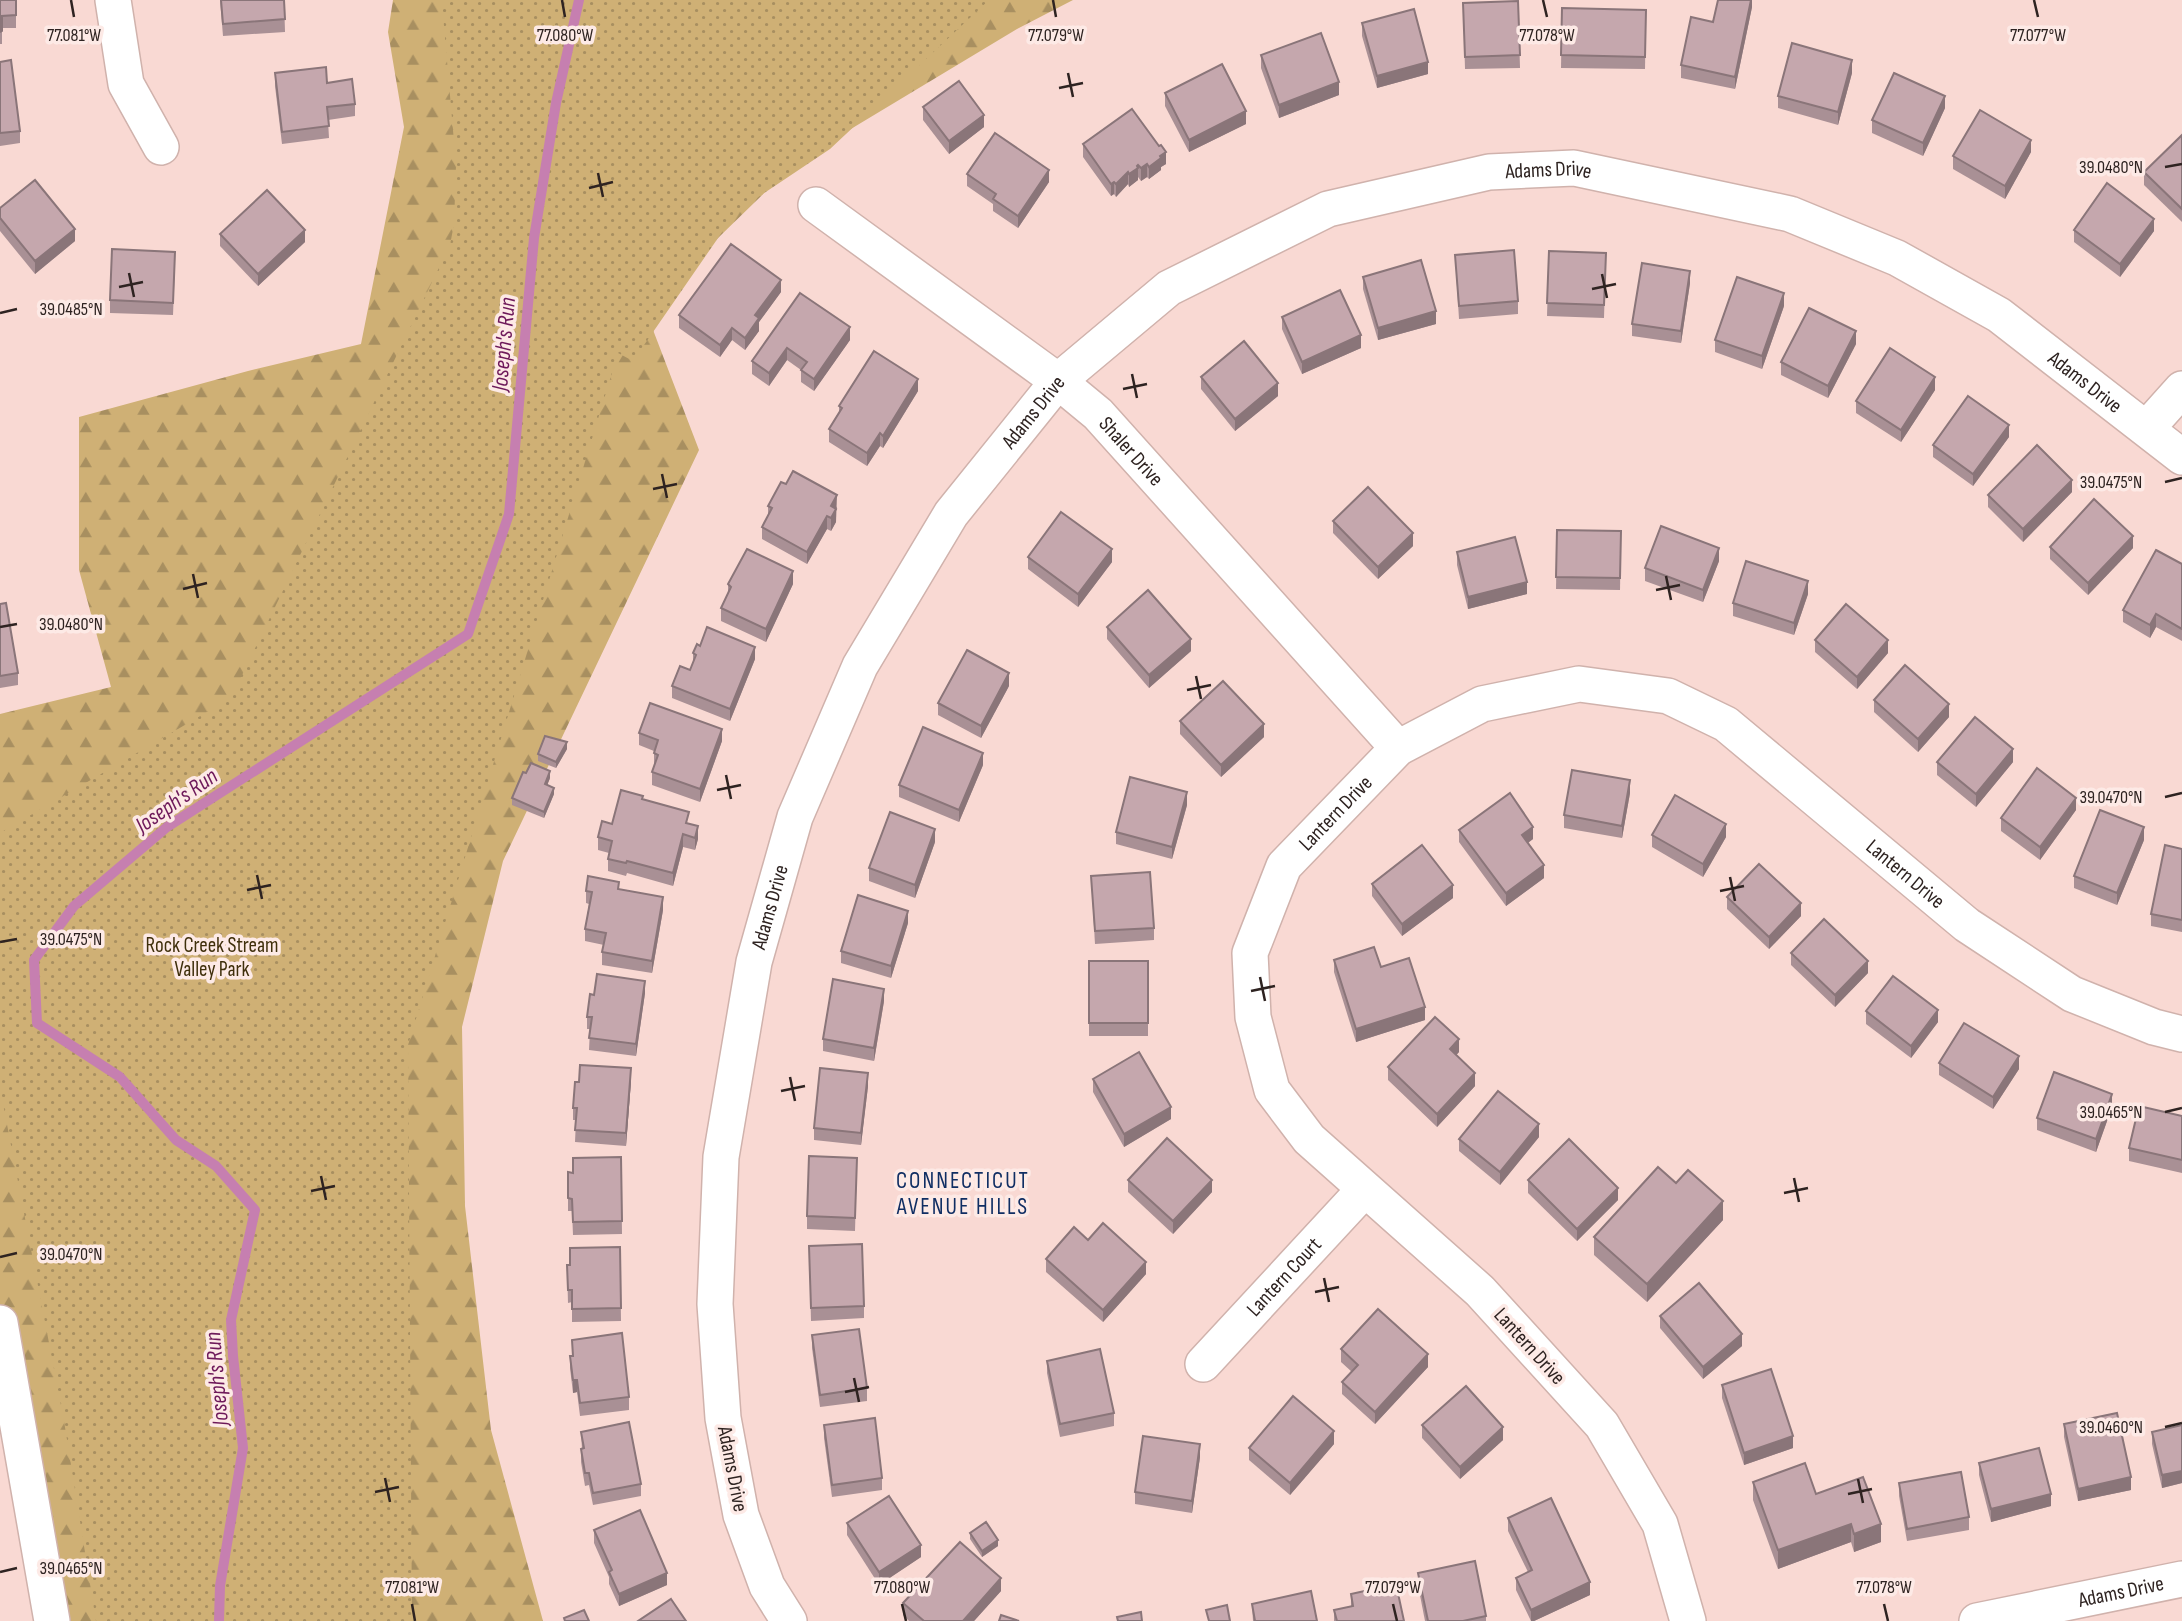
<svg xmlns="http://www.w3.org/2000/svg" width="2182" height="1621" viewBox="0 0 2182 1621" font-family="'Sofia Sans Condensed',sans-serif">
<defs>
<pattern id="forest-firs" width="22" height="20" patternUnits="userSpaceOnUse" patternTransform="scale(1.75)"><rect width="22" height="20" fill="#cfb075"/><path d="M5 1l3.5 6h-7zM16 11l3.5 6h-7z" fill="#a88f60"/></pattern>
<pattern id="park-dots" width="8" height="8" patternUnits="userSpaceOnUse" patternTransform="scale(1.75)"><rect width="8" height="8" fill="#cfb075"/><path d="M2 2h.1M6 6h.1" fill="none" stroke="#a88f60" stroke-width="1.8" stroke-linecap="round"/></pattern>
</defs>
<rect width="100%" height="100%" fill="#f9d9d3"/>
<path fill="url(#forest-firs)" d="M393,0H1073L1017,29L796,162L645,309L699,450L503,861L462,1027L465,1206L491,1430L543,1621H52L0,1323V714L111,687L79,570V417L248,371L361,344L404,127L388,32Z"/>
<path fill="url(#park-dots)" d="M444,0H989L830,149L736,212L633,361L618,353L408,1045L412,1621H96L64,1421L0,1088V833L231,698L450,245L454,224L456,165L442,3Z"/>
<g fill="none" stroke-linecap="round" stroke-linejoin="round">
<path stroke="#c67fb0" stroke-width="10" d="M219,1621L220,1586L243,1448L233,1356L231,1320L255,1210L216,1166L176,1140L120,1077L37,1023L34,960L74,906L167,827L468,634L509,514L534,238L556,103L579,0"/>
<g stroke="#d0b2ac" stroke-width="38">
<g id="minor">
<path d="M113,0L126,84L161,147"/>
<path id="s1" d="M816,205L1058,381L1098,414L1398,748"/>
<path d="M2147,428L2182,389"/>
<path d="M0,1323L52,1621"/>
<path id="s2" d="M1203,1364L1364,1190"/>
<path id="s3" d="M789,1621L767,1586L741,1515L723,1418L715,1304L721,1157L754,962L795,817L860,666L951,514L1058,381L1169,288L1328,209L1489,172L1574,168L1790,214L1897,258L1999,315L2182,457"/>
<path id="s4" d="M1688,1621L1660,1524L1602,1425L1480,1291L1309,1139L1272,1090L1253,1017L1250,953L1284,866L1398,748L1482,704L1579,684L1668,696L1726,724L1967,925L2072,994L2154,1027L2182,1034"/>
<path id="s5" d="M1977,1621L2182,1579"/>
</g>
</g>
<use href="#minor" stroke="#fff" stroke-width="35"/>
</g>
<g fill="#a99095">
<path d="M0,0H16V28H2V44H0Z"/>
<path d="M220,0H284L285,32L223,36Z"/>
<path d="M1752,0V7L1735,89L1681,78V65L1713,22Z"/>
<path d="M1518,1L1520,68L1465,69L1463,3Z"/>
<path d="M1562,8L1646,10L1645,69L1561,68Z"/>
<path d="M1362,23L1428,74L1377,88L1362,36Z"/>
<path d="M1261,55L1339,95L1279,118L1261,68Z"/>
<path d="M0,62L20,131V143L0,146Z"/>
<path d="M275,73L327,83L355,104V116L328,120L329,138L282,144L275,86Z"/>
<path d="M1852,73L1838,125L1778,108V96Z"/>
<path d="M1165,93L1246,124L1189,152L1165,106Z"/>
<path d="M923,107L984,127L949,154L923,120Z"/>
<path d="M1945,108L1923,156L1872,133V120Z"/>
<path d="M2182,135V222L2144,185V172Z"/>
<path d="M1083,144L1166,164L1161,167V170L1149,179L1147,177L1141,181L1138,177V180L1129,187L1128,184L1116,197L1114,194L1111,196L1083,157Z"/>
<path d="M2031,152L2005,199L1953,169V156Z"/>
<path d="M967,174L1049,182L1018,228L993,211V204L967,186Z"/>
<path d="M0,208L75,241L35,274L0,231Z"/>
<path d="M2074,230L2154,231L2120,277L2074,242Z"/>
<path d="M220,234L305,242L258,286L220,246Z"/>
<path d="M1549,251L1606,253L1604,318L1547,316Z"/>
<path d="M1455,255L1518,301V314L1459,319Z"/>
<path d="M175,265L173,315L110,313V300Z"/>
<path d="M1363,277L1436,324L1378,340L1363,289Z"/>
<path d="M1690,283L1681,343L1632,336V324Z"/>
<path d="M781,292L759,322V331L745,350L732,340L720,357L679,328V315Z"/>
<path d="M800,293L850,340L814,391L801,382V370L787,360L769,386L752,374V361Z"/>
<path d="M1784,306L1762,369L1715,352V340Z"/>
<path d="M1282,317L1361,348L1302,374L1282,329Z"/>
<path d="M1856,344L1828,398L1781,375V362Z"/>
<path d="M1201,377L1278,396L1235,431L1201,389Z"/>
<path d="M1935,390L1901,442L1856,413V401Z"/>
<path d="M918,391L883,448L880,446L867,466L829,442V429L839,412V406Z"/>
<path d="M2009,437L1973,486L1933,457V445Z"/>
<path d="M786,484L837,507L836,510V522L831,531L827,529L807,564L762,539V527L768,515V506Z"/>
<path d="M2072,492L2023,542L1988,507V495Z"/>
<path d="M1333,521L1413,546L1378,579L1333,533Z"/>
<path d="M1557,530L1621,531L1620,590L1556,589Z"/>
<path d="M2050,547L2133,548L2088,595L2050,559Z"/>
<path d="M1457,552L1527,594L1468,609L1457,565Z"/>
<path d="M1028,557L1112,562L1078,607L1028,569Z"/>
<path d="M1719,561L1703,602L1645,581V568Z"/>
<path d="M2182,564V641L2156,627L2150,638L2123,622V610Z"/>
<path d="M728,584H793L766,642L721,621V608L728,594Z"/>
<path d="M1808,594L1794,635L1733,616V603Z"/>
<path d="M0,604L18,673V685L0,688Z"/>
<path d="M1107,627L1191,651L1149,688L1107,639Z"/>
<path d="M1815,640L1888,653L1857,689L1815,652Z"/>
<path d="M693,653L755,659L730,721L672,698V686L690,670L693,662Z"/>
<path d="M1009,686L981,738L938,715V703Z"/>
<path d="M1874,700L1949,717L1918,752L1874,712Z"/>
<path d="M1180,721L1264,737L1221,777L1180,734Z"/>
<path d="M639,733L722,741L700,802L652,785V772L655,766H654V751L639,745Z"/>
<path d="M567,749L556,768L538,761V754Z"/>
<path d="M1937,762H2013L1976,807L1937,775Z"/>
<path d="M983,765L959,822L899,797V785Z"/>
<path d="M550,778L547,785L554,794L544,818L512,805V798Z"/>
<path d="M1630,793L1622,838L1564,828V815Z"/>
<path d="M643,799L689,824L698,839L695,850L683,847L673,886L627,873L626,876L608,871V859L609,853L598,850V837Z"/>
<path d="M1187,805L1172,859L1116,844V832Z"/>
<path d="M2076,810L2040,860L2001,831V818Z"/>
<path d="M1459,830L1533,839L1528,843L1544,878L1506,906L1459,842Z"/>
<path d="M1652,835L1726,837L1703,877L1652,847Z"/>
<path d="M2144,840L2117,905L2074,888V876Z"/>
<path d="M935,842L915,898L869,881V868Z"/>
<path d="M2182,849V932L2151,926V914Z"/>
<path d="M1091,876L1154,928V940L1095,944Z"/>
<path d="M1372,884L1453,898L1402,936L1372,896Z"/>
<path d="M619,889L663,910L652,973L602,965V952L604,945L585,941V929L589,904L586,903V891Z"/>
<path d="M1727,897L1801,916L1769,949L1727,909Z"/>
<path d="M908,923L891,978L841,963V951Z"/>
<path d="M1791,953L1868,973L1835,1007L1791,965Z"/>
<path d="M1334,960L1381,967L1425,1020L1356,1042L1334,972Z"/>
<rect x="1089" y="961" width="59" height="75"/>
<path d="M645,993L636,1056L589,1050L590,1029H587V1017L594,995Z"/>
<path d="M884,1001L874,1061L823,1051V1039Z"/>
<path d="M1866,1011L1938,1022L1911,1058L1866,1024Z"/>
<path d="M1459,1052L1456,1055L1475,1086L1437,1127L1388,1080V1067Z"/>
<path d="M1939,1063L2019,1069L1993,1109L1939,1075Z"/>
<path d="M1093,1079L1171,1119L1124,1147L1093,1092Z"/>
<path d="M631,1081L626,1146L575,1142L576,1120H573V1108Z"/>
<path d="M868,1086L861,1145L814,1140V1128Z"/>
<path d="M2112,1107L2096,1152L2037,1130V1118Z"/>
<path d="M2182,1116V1173L2129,1161V1148Z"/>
<path d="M1539,1137L1500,1185L1459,1151V1139Z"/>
<path d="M621,1157L622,1234L573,1235L572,1211H568V1185L573,1173Z"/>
<path d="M857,1158L855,1231L807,1229V1216Z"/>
<path d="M1128,1180L1212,1192L1173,1234L1128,1192Z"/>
<path d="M1528,1180L1618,1200L1577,1241L1528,1193Z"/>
<path d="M1676,1183L1723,1220L1647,1302L1594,1255V1237Z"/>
<path d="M1088,1240L1146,1274L1103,1322L1046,1272V1259Z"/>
<path d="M809,1246L864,1306V1318L811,1321Z"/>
<path d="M620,1247L621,1321L572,1322V1302L568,1303L567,1265H570Z"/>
<path d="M1660,1316L1742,1346L1703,1379L1660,1328Z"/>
<path d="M812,1335L867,1388V1401L820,1407L812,1348Z"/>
<path d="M572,1340L629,1397V1410L580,1416L577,1392L573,1393L570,1368V1356H572Z"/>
<path d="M1341,1349L1428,1367L1375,1424L1342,1394V1382L1352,1372L1341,1362Z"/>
<path d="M1047,1361L1114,1413V1426L1060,1437L1047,1373Z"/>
<path d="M1722,1385L1793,1448L1744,1465L1722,1398Z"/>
<path d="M2064,1424L2131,1490L2078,1501L2064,1437Z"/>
<path d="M824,1425L882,1478V1490L832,1497L824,1438Z"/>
<path d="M1422,1425L1503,1440L1460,1479L1422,1438Z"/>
<path d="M2182,1425V1483L2162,1488L2152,1444V1432Z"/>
<path d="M581,1432L641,1484V1496L593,1505L589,1485L585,1486L581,1462V1449H582Z"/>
<path d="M1334,1444L1290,1495L1249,1460V1448Z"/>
<path d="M1200,1457L1192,1513L1135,1504V1492Z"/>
<path d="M1979,1463L2051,1506L1991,1522L1979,1475Z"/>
<path d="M1753,1482L1816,1494L1881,1542L1854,1552L1851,1542L1778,1569L1753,1500Z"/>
<path d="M1899,1483L1969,1517V1530L1907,1541L1899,1496Z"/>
<path d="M1508,1518L1590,1595L1534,1621H1531L1516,1590V1578L1528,1572L1508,1531Z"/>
<path d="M847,1523L921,1557L879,1585L847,1535Z"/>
<path d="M594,1530L667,1585L619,1606L609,1584V1577L594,1543Z"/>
<path d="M970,1533L998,1546L982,1557L970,1539Z"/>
<path d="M1418,1573L1486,1616V1621H1425L1418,1585Z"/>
<path d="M1001,1591L974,1621H909L903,1615V1603Z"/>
<path d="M1351,1594L1404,1621H1334V1610L1351,1607Z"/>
<path d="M1252,1604L1317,1621H1253Z"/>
</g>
<g fill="#8a7579">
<path d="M1751,0H1752V7L1735,89V77Z"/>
<path d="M1852,60V73L1838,125V112Z"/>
<path d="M1428,62V74L1377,88V76Z"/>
<path d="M1339,82V95L1279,118V105Z"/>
<path d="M1945,96V108L1923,156V143Z"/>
<path d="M1246,111V124L1189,152V140Z"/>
<path d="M984,115V127L949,154V141Z"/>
<path d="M2031,140V152L2005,199V186Z"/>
<path d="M1166,152V164L1161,167V170L1149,179V167L1160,156Z"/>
<path d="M1147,164V177L1141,181V168Z"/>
<path d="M1138,165V180L1129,187V174Z"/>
<path d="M1049,170V182L1018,228V216Z"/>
<path d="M1128,172V184L1116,197V184Z"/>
<path d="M1114,182V194L1111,196V184Z"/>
<path d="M2154,219V231L2120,277V264Z"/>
<path d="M75,229V241L35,274V261Z"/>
<path d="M305,230V242L258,286V274Z"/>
<path d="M1690,271V283L1681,343V331Z"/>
<path d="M781,280V292L759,322V331L745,350V338L755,315Z"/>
<path d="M1784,293V306L1762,369V356Z"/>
<path d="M1436,311V324L1378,340V328Z"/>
<path d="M850,327V340L814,391V379Z"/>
<path d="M732,328V340L720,357V345Z"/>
<path d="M1856,331V344L1828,398V386Z"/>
<path d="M1361,335V348L1302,374V362Z"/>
<path d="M787,348V360L769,386V373Z"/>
<path d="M1935,377V390L1901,442V430Z"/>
<path d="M918,379V391L883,448V436Z"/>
<path d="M1278,383V396L1235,431V419Z"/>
<path d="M2009,425V437L1973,486V474Z"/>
<path d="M880,433V446L867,466V453Z"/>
<path d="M2072,480V492L2023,542V529Z"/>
<path d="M837,495L836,522L831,531V506Z"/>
<path d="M827,516V529L807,564V552Z"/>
<path d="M1413,533V546L1378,579V567Z"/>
<path d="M2133,536V548L2088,595V583Z"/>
<path d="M1719,548V561L1703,602V590Z"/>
<path d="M1112,549V562L1078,607V594Z"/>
<path d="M793,571V584L766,642V629Z"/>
<path d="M1808,581V594L1794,635V623Z"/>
<path d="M1527,582V594L1468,609V597Z"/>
<path d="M2156,614V627L2150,638V625Z"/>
<path d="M1191,639V651L1149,688V675Z"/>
<path d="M1888,640V653L1857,689V677Z"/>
<path d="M755,647V659L730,721V709Z"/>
<path d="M1009,673V686L981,738V726Z"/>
<path d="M1949,704V717L1918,752V739Z"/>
<path d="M1264,724V737L1221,777V765Z"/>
<path d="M722,729V741L700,802V789Z"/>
<path d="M567,742V749L556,768V762Z"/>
<path d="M2013,749V762L1976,807V794Z"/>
<path d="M983,753V765L959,822V810Z"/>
<path d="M550,771V778L545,791V784Z"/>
<path d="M1630,780V793L1622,838V826Z"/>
<path d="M554,788V794L544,818V812Z"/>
<path d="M1187,792V805L1172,859V847Z"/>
<path d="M2076,798V810L2040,860V847Z"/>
<path d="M1726,824V837L1703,877V864Z"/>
<path d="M698,826V839L695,850V838Z"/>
<path d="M1533,827V839L1522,847V835Z"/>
<path d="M2144,827V840L2117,905V893Z"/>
<path d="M935,829V842L915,898V885Z"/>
<path d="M683,834V847L673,886V873Z"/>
<path d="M1544,865V878L1506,906V893Z"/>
<path d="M1453,885V898L1402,936V924Z"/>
<path d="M663,897V910L652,973V961Z"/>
<path d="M1801,903V916L1769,949V937Z"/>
<path d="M908,911V923L891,978V966Z"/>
<path d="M1868,961V973L1835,1007V995Z"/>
<path d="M645,981V993L636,1056V1044Z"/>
<path d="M884,989V1001L874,1061V1048Z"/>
<path d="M1425,1007V1020L1356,1042V1029Z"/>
<path d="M1938,1010V1022L1911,1058V1046Z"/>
<path d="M1459,1039V1052L1450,1062V1049Z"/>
<path d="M2019,1056V1069L1993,1109V1097Z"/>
<path d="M631,1068V1081L626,1146V1133Z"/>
<path d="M868,1073V1086L861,1145V1133Z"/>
<path d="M1475,1073V1086L1437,1127V1114Z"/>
<path d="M2112,1094V1107L2096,1152V1139Z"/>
<path d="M1171,1107V1119L1124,1147V1134Z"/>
<path d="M1539,1124V1137L1500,1185V1172Z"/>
<path d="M1212,1180V1192L1173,1234V1221Z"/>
<path d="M1618,1188V1200L1577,1241V1229Z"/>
<path d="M1723,1201V1220L1647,1302V1284Z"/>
<path d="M1146,1262V1274L1103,1322V1310Z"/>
<path d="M1742,1334V1346L1703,1379V1367Z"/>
<path d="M1428,1354V1367L1375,1424V1412Z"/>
<path d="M573,1380H577V1392L573,1393Z"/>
<path d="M1503,1427V1440L1460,1479V1467Z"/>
<path d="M1334,1431V1444L1290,1495V1483Z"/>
<path d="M1793,1436V1448L1744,1465V1453Z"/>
<path d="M1200,1444V1457L1192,1513V1501Z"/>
<path d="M2182,1471V1483L2162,1488V1475Z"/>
<path d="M2131,1477V1490L2078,1501V1489Z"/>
<path d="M2051,1494V1506L1991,1522V1509Z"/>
<path d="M1851,1524V1542L1778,1569V1550Z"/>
<path d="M1881,1524V1542L1854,1552V1534Z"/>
<path d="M998,1540V1546L982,1557V1551Z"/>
<path d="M921,1545V1557L879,1585V1572Z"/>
<path d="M667,1573V1585L619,1606V1594Z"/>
<path d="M1001,1578V1591L974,1621H963Z"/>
<path d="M1590,1582V1595L1534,1621H1531V1610Z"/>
</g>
<g fill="#c5a7ad" stroke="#8a7579" stroke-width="2">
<path d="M0,0H16V15L2,16V31L0,32Z"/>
<path d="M221,0H284L285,19L223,24Z"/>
<path d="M1718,0H1751L1735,77L1681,65L1691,17L1713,22Z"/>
<path d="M1518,1L1520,55L1465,57L1463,3Z"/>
<path d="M1562,8L1646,10L1645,57L1561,55Z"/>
<path d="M1414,9L1428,62L1377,76L1362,23Z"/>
<path d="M1321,33L1339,82L1279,105L1261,55Z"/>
<path d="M1792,43L1852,60L1838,112L1778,96Z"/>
<path d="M11,60L20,131L0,133V62Z"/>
<path d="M1222,64L1246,111L1189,140L1165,93Z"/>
<path d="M326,67L327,83L352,79L355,104L327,107L329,126L282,132L275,73Z"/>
<path d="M1894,73L1945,96L1923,143L1872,120Z"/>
<path d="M959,81L984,115L949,141L923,107Z"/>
<path d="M1132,109L1159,146L1161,145L1166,152L1160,156L1161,158L1149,167L1147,164L1141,168L1138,165L1137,166L1138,168L1129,174L1128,172L1116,184L1114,182L1111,184L1083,144Z"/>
<path d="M1980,110L2031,140L2005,186L1953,156Z"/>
<path d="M995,133L1049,170L1018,216L993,199L996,194L967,174Z"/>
<path d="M2182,135V209L2144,172Z"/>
<path d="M35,180L75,229L35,261L0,218V208Z"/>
<path d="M2107,183L2154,219L2120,264L2074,230Z"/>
<path d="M267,190L305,230L258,274L220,234Z"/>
<path d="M731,244L781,280L755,315L759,318L745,338L732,328L720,345L679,315Z"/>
<path d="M112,249L175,252L173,303L110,300Z"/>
<path d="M1514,250L1518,301L1459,306L1455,255Z"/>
<path d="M1549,251L1606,253L1604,305L1547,303Z"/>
<path d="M1421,260L1436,311L1378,328L1363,277Z"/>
<path d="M1642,263L1690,271L1681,331L1632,324Z"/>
<path d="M1737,277L1784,293L1762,356L1715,340Z"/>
<path d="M1340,290L1361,335L1302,362L1282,317Z"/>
<path d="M800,293L850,327L814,379L801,370L807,362L787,348L769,373L752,361Z"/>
<path d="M1809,308L1856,331L1828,386L1781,362Z"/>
<path d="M1244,341L1278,383L1235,419L1201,377Z"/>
<path d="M1890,348L1935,377L1901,430L1856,401Z"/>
<path d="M874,351L918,379L883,436L880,433L867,453L829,429L842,408L839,406Z"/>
<path d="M1968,396L2009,425L1973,474L1933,445Z"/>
<path d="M2037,445L2072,480L2023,529L1988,495Z"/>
<path d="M793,471L837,495L831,506L836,509L831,518L827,516L807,552L762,527L772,508L768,506L781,482L786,484Z"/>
<path d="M1368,487L1413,533L1378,567L1333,521Z"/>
<path d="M2094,499L2133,536L2088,583L2050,547Z"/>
<path d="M1061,512L1112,549L1078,594L1028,557Z"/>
<path d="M1661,526L1719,548L1703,590L1645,568Z"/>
<path d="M1557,530L1621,531L1620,578L1556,577Z"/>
<path d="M1515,537L1527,582L1468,597L1457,552Z"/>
<path d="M747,549L793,571L766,629L721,608L731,587L728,584Z"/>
<path d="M2156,550L2182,564V629L2156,614L2150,625L2123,610Z"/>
<path d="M1746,561L1808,581L1794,623L1733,603Z"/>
<path d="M1148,590L1191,639L1149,675L1107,627Z"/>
<path d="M6,603L18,673L0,676V604Z"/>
<path d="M1846,604L1888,640L1857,677L1815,640Z"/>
<path d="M707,627L755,647L730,709L672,686L680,666L690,670L696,655L693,653L697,644L700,646Z"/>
<path d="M967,650L1009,673L981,726L938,703Z"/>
<path d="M1905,665L1949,704L1918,739L1874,700Z"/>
<path d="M1223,681L1264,724L1221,765L1180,721Z"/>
<path d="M650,703L722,729L700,789L652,772L658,755L654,753L658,740L639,733Z"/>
<path d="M1975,717L2013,749L1976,794L1937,762Z"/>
<path d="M923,727L983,753L959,810L899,785Z"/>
<path d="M545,736L567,742L556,762L538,754Z"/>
<path d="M531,763L550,771L545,784L554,788L544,812L512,798L523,772L526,773Z"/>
<path d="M2037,768L2076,798L2040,847L2001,818Z"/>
<path d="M1572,770L1630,780L1622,826L1564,815Z"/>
<path d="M1130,777L1187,792L1172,847L1116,832Z"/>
<path d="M621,790L643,796L642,799L689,812L686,823L698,826L695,838L683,834L673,873L627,861L626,863L608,859L612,841L598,837L602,821L612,824Z"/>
<path d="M1510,793L1533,827L1522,835L1544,865L1506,893L1459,830Z"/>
<path d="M1675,795L1726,824L1703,864L1652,835Z"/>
<path d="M2100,810L2144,827L2117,893L2074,876Z"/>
<path d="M890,812L935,829L915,885L869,868Z"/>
<path d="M1422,845L1453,885L1402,924L1372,884Z"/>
<path d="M2165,845L2182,849V920L2151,914Z"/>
<path d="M1759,864L1801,903L1769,937L1727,897Z"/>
<path d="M1150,872L1154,928L1095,931L1091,876Z"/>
<path d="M588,876L619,882L618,889L663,897L652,961L602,952L606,933L585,929L592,892L586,891Z"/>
<path d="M858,895L908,911L891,966L841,951Z"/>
<path d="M1824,919L1868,961L1835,995L1791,953Z"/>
<path d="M1374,947L1381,967L1409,958L1425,1007L1356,1029L1334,960Z"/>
<rect x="1089" y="961" width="59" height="62"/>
<path d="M597,974L645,981L636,1044L589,1038L592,1017H587L590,994L594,995Z"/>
<path d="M1893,976L1938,1010L1911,1046L1866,1011Z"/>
<path d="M833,979L884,989L874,1048L823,1039Z"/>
<path d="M1435,1017L1459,1039L1450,1049L1475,1073L1437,1114L1388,1067Z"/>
<path d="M1964,1023L2019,1056L1993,1097L1939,1063Z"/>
<path d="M1139,1052L1171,1107L1124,1134L1093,1079Z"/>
<path d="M580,1065L631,1068L626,1133L575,1130L577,1108H573L575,1082H579Z"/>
<path d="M820,1068L868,1073L861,1133L814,1128Z"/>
<path d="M2054,1072L2112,1094L2096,1139L2037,1118Z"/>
<path d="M1498,1091L1539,1124L1500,1172L1459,1139Z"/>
<path d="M2139,1106L2182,1116V1160L2129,1148Z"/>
<path d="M1167,1138L1212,1180L1173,1221L1128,1180Z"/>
<path d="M1569,1139L1618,1188L1577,1229L1528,1180Z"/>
<path d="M809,1156L857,1158L855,1218L807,1216Z"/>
<path d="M621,1157L622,1221L573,1222L572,1199L568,1198V1172L573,1173V1158Z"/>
<path d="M1658,1167L1676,1183L1688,1170L1723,1201L1647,1284L1594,1237Z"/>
<path d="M1103,1223L1146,1262L1103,1310L1046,1259L1074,1227L1088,1240Z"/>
<path d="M862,1244L864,1306L811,1308L809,1246Z"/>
<path d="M620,1247L621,1308L572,1309V1290H568L567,1265H570V1248Z"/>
<path d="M1699,1283L1742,1334L1703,1367L1660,1316Z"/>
<path d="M1378,1309L1428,1354L1375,1412L1342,1382L1358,1365L1341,1349Z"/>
<path d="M859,1329L867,1388L820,1395L812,1335Z"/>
<path d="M622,1333L629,1397L580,1403L577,1380H573L570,1356H573L572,1340Z"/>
<path d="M1100,1349L1114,1413L1060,1424L1047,1361Z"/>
<path d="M1771,1369L1793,1436L1744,1453L1722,1385Z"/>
<path d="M1466,1386L1503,1427L1460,1467L1422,1425Z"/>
<path d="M1293,1396L1334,1431L1290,1483L1249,1448Z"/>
<path d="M2117,1413L2131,1477L2078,1489L2064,1424Z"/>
<path d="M875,1418L882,1478L832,1485L824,1425Z"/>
<path d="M629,1422L641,1484L593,1493L589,1473H585L581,1449L584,1448L581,1432Z"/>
<path d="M2182,1425V1471L2162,1475L2152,1432Z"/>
<path d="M1143,1436L1200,1444L1192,1501L1135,1492Z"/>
<path d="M2039,1448L2051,1494L1991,1509L1979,1463Z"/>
<path d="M1805,1463L1816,1494L1863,1477L1881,1524L1854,1534L1851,1524L1778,1550L1753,1482Z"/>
<path d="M1961,1472L1969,1517L1907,1529L1899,1483Z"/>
<path d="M889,1496L921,1545L879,1572L847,1523Z"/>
<path d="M1551,1498L1590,1582L1531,1610L1516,1578L1532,1570L1508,1518Z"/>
<path d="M640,1510L667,1573L619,1594L609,1572L612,1570L594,1530Z"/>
<path d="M986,1522L998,1540L982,1551L970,1533Z"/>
<path d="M960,1542L1001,1578L963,1621H924L903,1603Z"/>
<path d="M1475,1561L1486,1616L1463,1621H1428L1418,1573Z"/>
<path d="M1396,1584L1404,1621H1337L1334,1610L1353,1606L1351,1594Z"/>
<path d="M1311,1591L1317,1621H1255L1252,1604Z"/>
<path d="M671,1599L686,1621H638Z"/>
<path d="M1227,1605L1230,1621H1209L1206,1610Z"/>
<path d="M584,1610L589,1621H565L564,1618Z"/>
<path d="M1141,1612L1142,1621H1118L1117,1617Z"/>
<path d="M1001,1615L1019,1621H999Z"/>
</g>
<path fill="none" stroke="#2e2321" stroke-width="2.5" d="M71,0L74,17M562,0L565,17M1053,0L1056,17M1543,0L1547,17M2034,0L2038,17M1068,73L1073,97M1059,88L1083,83M2165,167L2182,164M598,173L603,197M589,188L613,182M129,273L134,297M1602,274L1607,298M119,287L143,282M1592,289L1616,284M0,313L17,309M1132,374L1137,398M1123,389L1147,384M662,474L667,498M2165,482L2182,478M653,489L677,484M193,574L198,598M1666,576L1671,600M183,589L207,583M1656,590L1680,585M0,627L17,624M1196,676L1201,699M1187,690L1211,685M726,775L731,799M717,790L741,785M2165,797L2182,793M257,875L262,899M1730,877L1735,901M247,890L271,885M1720,891L1744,886M0,942L17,939M1260,977L1265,1001M1251,991L1275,986M790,1077L795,1101M781,1091L805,1086M2165,1112L2182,1108M321,1176L326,1200M1794,1178L1799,1202M311,1191L335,1186M1784,1193L1808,1188M0,1257L17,1253M1324,1278L1329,1302M1315,1292L1339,1287M854,1378L859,1402M845,1392L869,1387M2165,1427L2182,1423M385,1478L390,1502M1858,1479L1863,1503M375,1492L399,1487M1848,1494L1872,1489M0,1572L17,1568M412,1604L415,1621M902,1604L906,1621M1393,1604L1397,1621M1884,1604L1888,1621"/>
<g text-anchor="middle" stroke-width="7" stroke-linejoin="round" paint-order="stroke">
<g font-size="21" fill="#2e2321" stroke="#fdeae6">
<text dy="7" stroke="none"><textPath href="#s3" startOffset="1885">Adams Drive</textPath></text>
<text dy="7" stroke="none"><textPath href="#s3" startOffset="2473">Adams Drive</textPath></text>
<text dy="7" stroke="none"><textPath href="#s3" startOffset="1298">Adams Drive</textPath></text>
<text dy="7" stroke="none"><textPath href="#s1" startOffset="401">Shaler Drive</textPath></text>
<text dy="7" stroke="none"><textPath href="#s4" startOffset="994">Lantern Drive</textPath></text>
<text dy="7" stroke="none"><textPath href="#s4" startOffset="1666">Lantern Drive</textPath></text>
<text dy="7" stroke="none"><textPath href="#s3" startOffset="732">Adams Drive</textPath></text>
<text dy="7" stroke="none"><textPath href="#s2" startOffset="119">Lantern Court</textPath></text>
<text transform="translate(1530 1346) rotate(48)" y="7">Lantern Drive</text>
<text transform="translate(733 1469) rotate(79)" y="7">Adams Drive</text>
<text dy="7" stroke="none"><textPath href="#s5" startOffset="147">Adams Drive</textPath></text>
</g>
<g font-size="21" fill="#3f2f0b" stroke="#fdeae6">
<text x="212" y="952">Rock Creek Stream<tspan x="212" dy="24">Valley Park</tspan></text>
</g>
<g font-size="23" font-style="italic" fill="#6e195a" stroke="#fdeae6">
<text transform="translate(503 344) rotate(-85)" y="8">Joseph's Run</text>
<text transform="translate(176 800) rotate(-35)" y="8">Joseph's Run</text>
<text transform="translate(216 1379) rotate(-95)" y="8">Joseph's Run</text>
</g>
<g font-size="23" letter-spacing="2" fill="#102e63" stroke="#fdeae6">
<text x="963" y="1188">CONNECTICUT<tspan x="963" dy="26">AVENUE HILLS</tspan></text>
</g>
</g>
<g font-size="18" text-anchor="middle" fill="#2e2321" stroke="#fdeae6" stroke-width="7" stroke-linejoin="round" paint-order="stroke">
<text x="74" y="41">77.081°W</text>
<text x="565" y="41">77.080°W</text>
<text x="1056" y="41">77.079°W</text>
<text x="1547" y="41">77.078°W</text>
<text x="2038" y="41">77.077°W</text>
<text x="2111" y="173">39.0480°N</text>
<text x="71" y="315">39.0485°N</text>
<text x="2111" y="488">39.0475°N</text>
<text x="71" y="630">39.0480°N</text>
<text x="2111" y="803">39.0470°N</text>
<text x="71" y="945">39.0475°N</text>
<text x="2111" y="1118">39.0465°N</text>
<text x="71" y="1260">39.0470°N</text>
<text x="2111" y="1433">39.0460°N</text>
<text x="71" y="1574">39.0465°N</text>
<text x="412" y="1593">77.081°W</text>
<text x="902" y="1593">77.080°W</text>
<text x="1393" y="1593">77.079°W</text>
<text x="1884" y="1593">77.078°W</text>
</g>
</svg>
